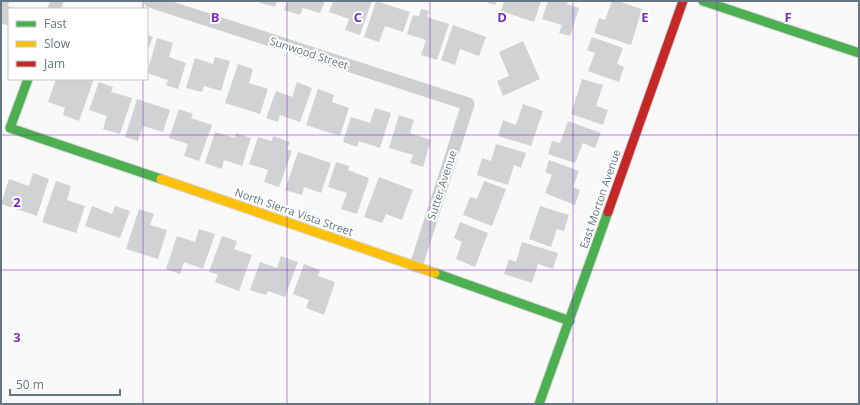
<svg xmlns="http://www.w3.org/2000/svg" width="860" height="405" viewBox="0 0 860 405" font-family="'Open Sans',sans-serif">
<rect width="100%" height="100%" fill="#f9f9f9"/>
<g fill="#d0d2d3">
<path d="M1,1H9L8,6L17,9H9V26L1,23Z"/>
<path d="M260,1H277L275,7L260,3Z"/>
<path d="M287,1H325L320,13L303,8L300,15L284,10Z"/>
<path d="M333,1H372L360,35L345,30L349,19L329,12Z"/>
<path d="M376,1L410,12L403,32L385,26L379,42L364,37Z"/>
<path d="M483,1H497L495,5Z"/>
<path d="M504,1H541L534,22L501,11Z"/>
<path d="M548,1H568L567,4L579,8L570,36L559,33L562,25L542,19Z"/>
<path d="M612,1H618L642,9L631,45L594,33L599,18L605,20Z"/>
<path d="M421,9L429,11L427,17L449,24L437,60L421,55L426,40L407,34L413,15L419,16Z"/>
<path d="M453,25L486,37L479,56L460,49L455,65L441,60Z"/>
<path d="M147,35L153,37L147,52Z"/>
<path d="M592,37L623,48L617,64L624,67L619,82L588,71L595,53L587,50Z"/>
<path d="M157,38L173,43L169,57L186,63L178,89L166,85L168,80L147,73Z"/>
<path d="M523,41L540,79L503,96L497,81L509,76L499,52Z"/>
<path d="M215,57L230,61L221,91L204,86L202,92L186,88L195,58L213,64Z"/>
<path d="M238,64L253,69L249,83L268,89L260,114L225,103Z"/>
<path d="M56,79H94L79,121L63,115L65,108L48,102Z"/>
<path d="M582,79L603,85L596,106L608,110L603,125L571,114Z"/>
<path d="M99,82L113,87L111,92L132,98L120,134L103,129L107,116L89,110Z"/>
<path d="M297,82L312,88L300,122L280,115L278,122L266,118L276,91L292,97Z"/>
<path d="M318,89L334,95L332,102L349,108L340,136L306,125Z"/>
<path d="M137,99L170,110L163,132L143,126L138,141L125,137Z"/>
<path d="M523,104L543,111L531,146L498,136L503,120L516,125Z"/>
<path d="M375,108L391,113L380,148L359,141L357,147L343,142L351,117L370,123Z"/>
<path d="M179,109L193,114L191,118L212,125L199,161L184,156L188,144L169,138Z"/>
<path d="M399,115L414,120L410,133L431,140L423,167L410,163L413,155L389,148Z"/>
<path d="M568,121L601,133L595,148L583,143L575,163L548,154L552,141L560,143Z"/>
<path d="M215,132L235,138L236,133L251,138L242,166L224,160L222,169L205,163Z"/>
<path d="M273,136L290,142L287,149L292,151L279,187L264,182L268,170L249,164L258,137L272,141Z"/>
<path d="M496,144L526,153L521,168L514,165L508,185L477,175L482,158L491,161Z"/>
<path d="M298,152L331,163L321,193L304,187L302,195L285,190Z"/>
<path d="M549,160L579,171L573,187L580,190L575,205L545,193L552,175L545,172Z"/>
<path d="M336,162L349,166L348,170L369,178L357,214L341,209L347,193L328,187Z"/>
<path d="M33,173L49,179L37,216L1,204L9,179L29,186Z"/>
<path d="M379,177L413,190L402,220L386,214L382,223L364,217Z"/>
<path d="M56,181L71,186L67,200L85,206L76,233L42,222Z"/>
<path d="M484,181L506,189L492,226L463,215L470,197L477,199Z"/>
<path d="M92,206L112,214L115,206L130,211L120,238L85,226Z"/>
<path d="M540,206L569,215L564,231L557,229L551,247L529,239Z"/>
<path d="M139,209L154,214L150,225L167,230L158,259L126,249Z"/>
<path d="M460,222L488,233L475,267L456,259L462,242L454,238Z"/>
<path d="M199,229L215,234L203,269L184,262L180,274L166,269L177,236L195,242Z"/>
<path d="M222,236L237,241L234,249L252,255L239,291L215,282L218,275L209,272Z"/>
<path d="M522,242L558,253L553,269L538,264L532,283L504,274L509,259L516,262Z"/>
<path d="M281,256L298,262L285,297L268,291L266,295L250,290L260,262L277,268Z"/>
<path d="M304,264L320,270L318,276L335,282L324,315L306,308L309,300L293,294Z"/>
</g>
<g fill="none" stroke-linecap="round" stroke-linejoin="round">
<g stroke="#d5d6d7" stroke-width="11">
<g id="fast">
<path d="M703,1L859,53"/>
<path d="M28,79L10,128L161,179"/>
<path d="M435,273L570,321"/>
<path d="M539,404L608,212"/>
</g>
</g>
<g stroke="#d5d6d7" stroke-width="11">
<path id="slow" d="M161,179L435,273"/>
</g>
<g stroke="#d5d6d7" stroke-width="11">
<path id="jam" d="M608,212L683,1"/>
</g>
<g stroke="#cecfd0" stroke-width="13">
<path d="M150,1L468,104L416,266"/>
<path d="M54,9L57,1"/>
</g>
<use href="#fast" stroke="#4caf50" stroke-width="9"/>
<use href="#slow" stroke="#ffc107" stroke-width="9"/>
<use href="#jam" stroke="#c62828" stroke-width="9"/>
</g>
<path fill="none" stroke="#7b2cbf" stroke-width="1" stroke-opacity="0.55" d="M143,1V9M287,1V404M430,1V404M573,1V404M717,1V404M143,79V404M1,135H859M1,270H859"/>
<g text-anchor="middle" stroke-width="4" stroke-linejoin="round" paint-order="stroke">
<g font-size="11" fill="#657683" stroke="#fff">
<text transform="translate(309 53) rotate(18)" y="4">Sunwood Street</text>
<text transform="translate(442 185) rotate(-72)" y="4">Sutter Avenue</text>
<text transform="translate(600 199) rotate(-71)" y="4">East Morton Avenue</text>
<text transform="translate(294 212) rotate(19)" y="4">North Sierra Vista Street</text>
</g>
</g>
<g font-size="13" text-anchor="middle" font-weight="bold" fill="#7b2cbf" stroke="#fff" stroke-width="4" stroke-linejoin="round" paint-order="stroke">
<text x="215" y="22">B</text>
<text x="358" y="22">C</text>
<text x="502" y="22">D</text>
<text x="645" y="22">E</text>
<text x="788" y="22">F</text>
<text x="17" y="207">2</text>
<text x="17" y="342">3</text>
</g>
<rect width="860" height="405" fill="none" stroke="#657683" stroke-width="4"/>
<rect x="8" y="8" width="140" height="72" fill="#ffffff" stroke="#c1c8cd"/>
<rect x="16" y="21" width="20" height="6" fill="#4caf50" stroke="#c1c8cd"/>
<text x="44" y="28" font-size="12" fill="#657683">Fast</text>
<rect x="16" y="41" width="20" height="6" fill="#ffc107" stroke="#c1c8cd"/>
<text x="44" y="48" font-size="12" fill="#657683">Slow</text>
<rect x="16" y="61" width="20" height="6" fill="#c62828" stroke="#c1c8cd"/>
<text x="44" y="68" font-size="12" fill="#657683">Jam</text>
<path d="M10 389v6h110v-6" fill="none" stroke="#657683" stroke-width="2"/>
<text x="16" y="389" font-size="12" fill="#657683" stroke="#ffffff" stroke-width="3" paint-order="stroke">50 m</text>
</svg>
